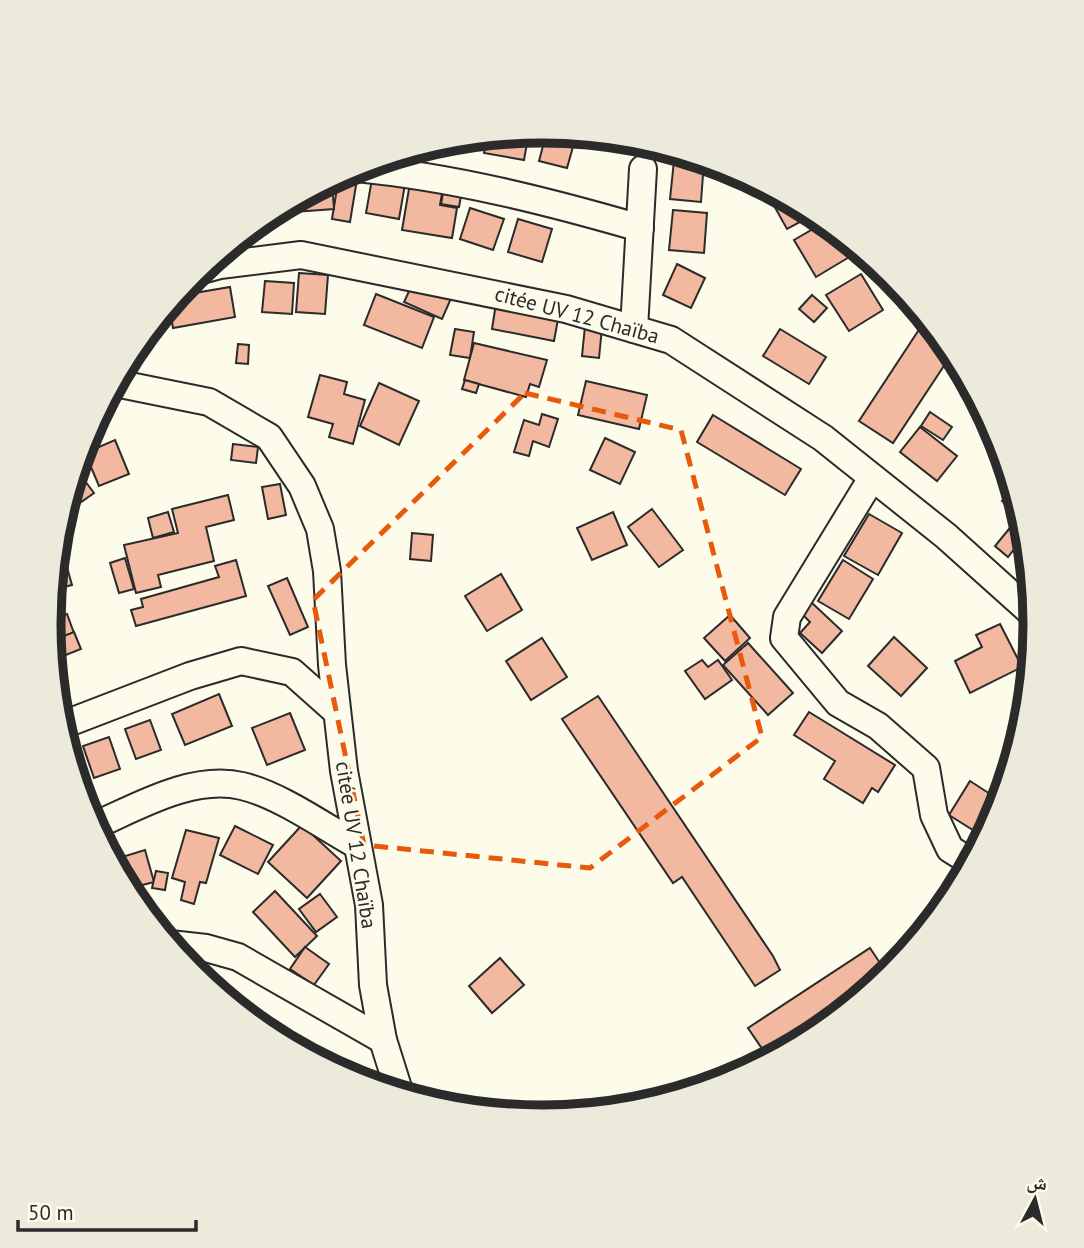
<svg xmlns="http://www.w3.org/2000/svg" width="1084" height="1248" viewBox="0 0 1084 1248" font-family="'PT Sans','Noto Naskh Arabic',sans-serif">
<rect width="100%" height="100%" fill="#fdfbea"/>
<g fill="#f2b8a0" stroke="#2b2b2b" stroke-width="2">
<path d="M547,131L576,136L567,168L539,161Z"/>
<path d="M529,132L524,160L484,153L487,136Z"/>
<path d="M482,137L481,145L453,142V140Z"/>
<path d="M675,151L704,161L701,202L670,199Z"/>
<path d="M359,167L350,222L332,219L339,176Z"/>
<path d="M412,171L445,177L440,205L457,208L452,238L402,230Z"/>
<path d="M372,179L405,184L399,219L366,213Z"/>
<path d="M328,182H332L334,209L294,212L293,201Z"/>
<path d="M445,182L463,185L459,207L441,204Z"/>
<path d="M763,186L815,214L787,229Z"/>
<path d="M283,206L284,217L262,219L268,214Z"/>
<path d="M470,208L504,219L493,250L460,239Z"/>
<path d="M673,210L707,213L704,253L669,250Z"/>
<path d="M518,219L552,229L542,262L508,252Z"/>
<path d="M825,222L837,231L851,256L816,277L794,240Z"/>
<path d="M677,264L705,278L691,308L663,295Z"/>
<path d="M419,270L456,287L442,319L404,302Z"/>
<path d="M299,273L328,275L325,314L296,312Z"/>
<path d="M861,274L883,310L849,331L826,295Z"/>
<path d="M265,281L294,283L292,314L262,312Z"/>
<path d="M230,287L235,317L173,328L169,305L177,296Z"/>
<path d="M376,294L434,317L422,348L364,325Z"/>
<path d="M812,295L827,308L814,322L799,309Z"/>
<path d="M497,297L560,308L554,341L492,329Z"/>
<path d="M587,306L604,308L599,358L582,356Z"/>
<path d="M926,319L953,352L893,443L859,421Z"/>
<path d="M455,329L474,332L470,358L450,355Z"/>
<path d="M780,329L826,357L809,384L763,356Z"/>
<path d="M474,343L547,360L539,387L530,384L526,397L464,380Z"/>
<path d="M238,344L249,345L248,364L236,363Z"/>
<path d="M320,375L347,382L344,394L365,400L353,444L329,437L333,424L308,417Z"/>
<path d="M465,380L479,384L476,393L462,389Z"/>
<path d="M586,381L647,395L639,429L578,415Z"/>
<path d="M379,383L419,401L399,445L360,426Z"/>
<path d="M930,412L952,427L943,440L921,426Z"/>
<path d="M542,414L558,419L549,447L533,441L529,456L514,452L524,420L539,425Z"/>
<path d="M713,415L801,469L785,495L697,442Z"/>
<path d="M920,427L957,456L937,481L900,452Z"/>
<path d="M605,438L635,452L620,484L590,470Z"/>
<path d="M115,440L129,474L99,486L85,453Z"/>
<path d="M233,444L258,447L256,463L231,460Z"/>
<path d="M76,469L94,493L67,512L64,508Z"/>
<path d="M280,484L286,515L268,519L262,487Z"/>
<path d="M1013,485L1023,520L1016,515L1018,512L1002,501Z"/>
<path d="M228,495L234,520L206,527L214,561L158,575L161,587L136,593L124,545L178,533L172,509Z"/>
<path d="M652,509L683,550L659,567L628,527Z"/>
<path d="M168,512L174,532L153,538L148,518Z"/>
<path d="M613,512L627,545L592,560L577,528Z"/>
<path d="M869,514L902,533L878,575L844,556Z"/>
<path d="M1009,529L1022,539L1008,557L995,546Z"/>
<path d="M412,533L433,535L431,561L410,559Z"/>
<path d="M1028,551L1030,576L1017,564Z"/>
<path d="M125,558L134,589L119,593L110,563Z"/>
<path d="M65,560L72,585L52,590L55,563Z"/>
<path d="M236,560L246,596L136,626L131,610L143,607L141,599L219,577L215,566Z"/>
<path d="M843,560L873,579L849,619L818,601Z"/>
<path d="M501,574L522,610L487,631L465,596Z"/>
<path d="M287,578L308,627L290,635L268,586Z"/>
<path d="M53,598L60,616L67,614L74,633L51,640L49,624Z"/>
<path d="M811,602L842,631L822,653L800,633L810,622L801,613Z"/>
<path d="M730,615L750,638L725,661L704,638Z"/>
<path d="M1000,624L1022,667L970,693L955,661L982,647L976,635Z"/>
<path d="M74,632L81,649L53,660L51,641Z"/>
<path d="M894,637L927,668L901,696L868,666Z"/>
<path d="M542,638L567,677L531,700L506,661Z"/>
<path d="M748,643L793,693L768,715L723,665Z"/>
<path d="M702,660L708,667L718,660L732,680L705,699L685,671Z"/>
<path d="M219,694L232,726L185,745L172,714Z"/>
<path d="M598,696L773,956L780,970L755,986L682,877L673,883L562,719Z"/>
<path d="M809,712L895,765L878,792L872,788L863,803L824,779L835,761L794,735Z"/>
<path d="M290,713L305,750L267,765L252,728Z"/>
<path d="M150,720L161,750L136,759L125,729Z"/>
<path d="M109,737L120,769L94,778L83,746Z"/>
<path d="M75,751L78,766L73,767L68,752Z"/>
<path d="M970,781L1001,801L984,837L949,815Z"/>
<path d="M302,825L341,861L307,898L268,862Z"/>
<path d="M235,826L273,845L258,874L220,855Z"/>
<path d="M186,830L219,838L206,883L200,882L194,904L181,900L185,882L172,878Z"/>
<path d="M145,850L154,882L127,889L112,860Z"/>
<path d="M156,871L168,873L165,890L152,888Z"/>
<path d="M275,891L317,936L295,957L253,912Z"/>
<path d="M320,894L337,917L316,932L299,909Z"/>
<path d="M305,947L329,964L314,985L290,969Z"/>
<path d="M870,948L888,975L840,1014L769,1059L748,1028Z"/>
<path d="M500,958L524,985L492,1013L469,986Z"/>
</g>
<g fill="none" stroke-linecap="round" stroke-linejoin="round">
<g stroke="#2b2b2b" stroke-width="30">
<g id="minor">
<path d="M356,168C452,177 547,201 640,228"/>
<path d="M198,271L220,265L301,255L566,309L671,340L823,438L946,536L1034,615"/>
<path d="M634,329L643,169"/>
<path d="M115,383L209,402L269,437L302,486L320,529L327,571L332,665L344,771L369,905L373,985L383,1040L400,1094"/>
<path d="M872,478L787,617L784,638L838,703L878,726L926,768L934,815L950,849L971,862"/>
<path d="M60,726L190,676L241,661L292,672L337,712"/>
<path d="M94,826C137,807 193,774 242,786C280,795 323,826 357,845"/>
<path d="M170,944L206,948L238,957L383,1040"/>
</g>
</g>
<use href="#minor" stroke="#fdfbea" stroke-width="26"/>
</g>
<path fill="none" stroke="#e8590c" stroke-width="5" stroke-dasharray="14 9" stroke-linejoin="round" d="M525,393L681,430L762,737L590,868L364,845L313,600Z"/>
<g text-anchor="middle" stroke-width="5" stroke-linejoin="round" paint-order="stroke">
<g font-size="21" fill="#2b2b2b" stroke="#fdfbea">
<text transform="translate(577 315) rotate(15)" y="7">citée UV 12 Chaïba</text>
<text transform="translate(356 845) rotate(81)" y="7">citée UV 12 Chaïba</text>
</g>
</g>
<path d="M0 0H1084V1248H0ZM61 624a481 481 0 1 1 962 0a481 481 0 1 1-962 0Z" fill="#eceadb" fill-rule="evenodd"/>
<path fill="none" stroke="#2b2b2b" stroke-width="9" d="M61 624a481 481 0 1 1 962 0a481 481 0 1 1-962 0Z"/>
<g transform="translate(1035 1199) rotate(7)" stroke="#fdfbea" stroke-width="5" paint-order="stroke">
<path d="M0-5L12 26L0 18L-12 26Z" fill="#2b2b2b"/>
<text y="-10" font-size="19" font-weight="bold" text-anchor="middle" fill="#2b2b2b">ش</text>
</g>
<path d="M18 1220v10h178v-10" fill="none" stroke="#2b2b2b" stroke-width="3.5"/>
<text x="28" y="1220" font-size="21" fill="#2b2b2b" stroke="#fdfbea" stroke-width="5" paint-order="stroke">50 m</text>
</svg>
